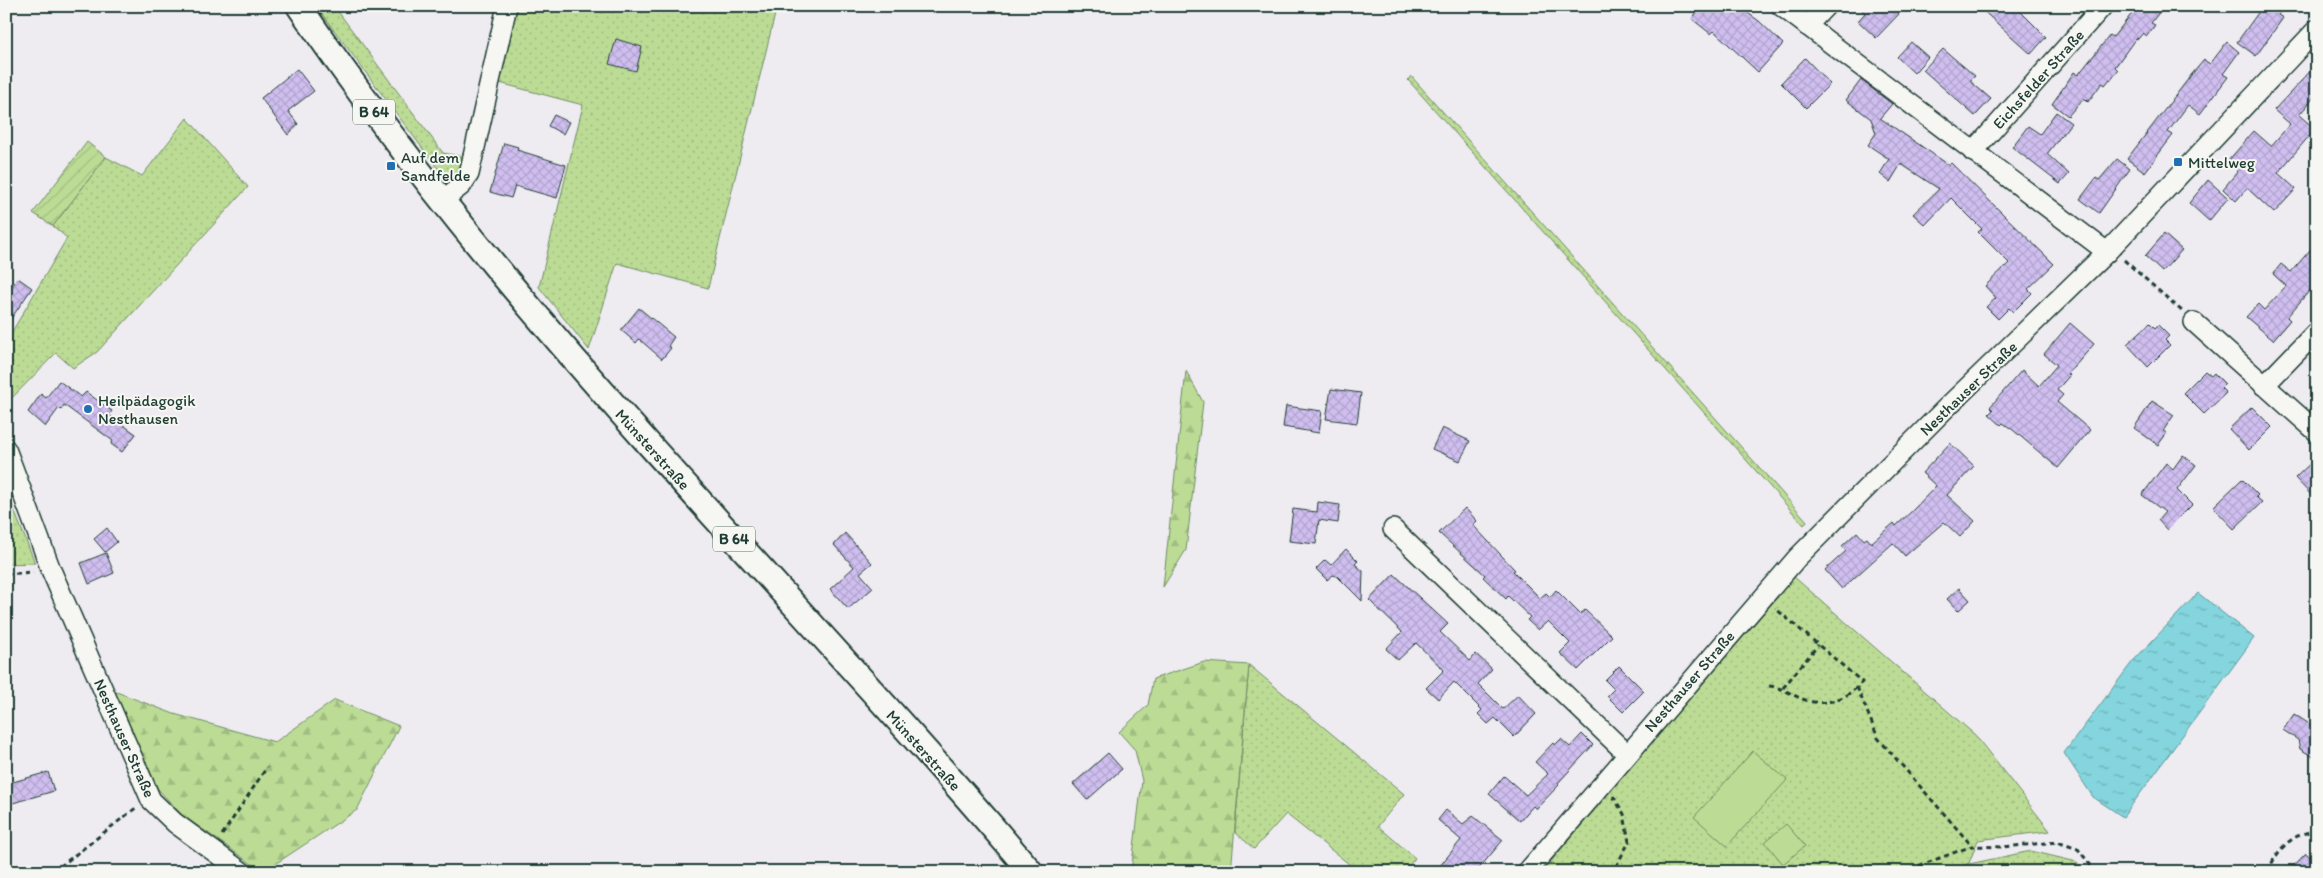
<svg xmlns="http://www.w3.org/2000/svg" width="2323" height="878" viewBox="0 0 2323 878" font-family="Itim,sans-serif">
<defs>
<pattern id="grass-dots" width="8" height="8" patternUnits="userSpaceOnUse" patternTransform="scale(1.25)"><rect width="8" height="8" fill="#bcdc95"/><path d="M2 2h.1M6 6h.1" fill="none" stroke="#a1be81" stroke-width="1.8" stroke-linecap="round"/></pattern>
<pattern id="forest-firs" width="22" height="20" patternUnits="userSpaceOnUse" patternTransform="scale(1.25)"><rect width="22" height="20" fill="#bcdc95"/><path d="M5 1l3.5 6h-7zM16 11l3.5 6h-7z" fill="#a1be81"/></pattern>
<pattern id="garden-furrows" width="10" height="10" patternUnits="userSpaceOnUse" patternTransform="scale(1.25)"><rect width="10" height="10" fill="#bcdc95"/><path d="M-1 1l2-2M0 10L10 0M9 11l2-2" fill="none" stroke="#a1be81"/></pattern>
<pattern id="water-ripples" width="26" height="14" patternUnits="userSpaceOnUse" patternTransform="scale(1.25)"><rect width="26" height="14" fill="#84d5dd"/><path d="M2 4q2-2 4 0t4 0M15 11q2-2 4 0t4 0" fill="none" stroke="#6baeb4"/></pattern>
<pattern id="building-cross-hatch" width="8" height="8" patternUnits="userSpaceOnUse" patternTransform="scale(1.25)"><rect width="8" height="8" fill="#cfbeef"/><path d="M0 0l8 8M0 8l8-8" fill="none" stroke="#b1a4ce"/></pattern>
</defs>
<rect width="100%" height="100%" fill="#eeebf1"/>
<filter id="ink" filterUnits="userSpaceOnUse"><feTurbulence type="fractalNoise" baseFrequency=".02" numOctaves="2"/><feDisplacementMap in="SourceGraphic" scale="10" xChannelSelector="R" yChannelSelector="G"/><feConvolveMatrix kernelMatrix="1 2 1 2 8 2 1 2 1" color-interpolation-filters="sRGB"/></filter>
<g filter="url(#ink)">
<g fill="url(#grass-dots)" stroke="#6e8c64">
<path d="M316,6H334L443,153L466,157L460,174L450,178L441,173Z"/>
<path d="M512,6H777L708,288L617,263L589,350L539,287L583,105L496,82Z"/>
<path d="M1411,76L1807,521L1804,525L1408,80Z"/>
<path d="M187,118L248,187L97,352L73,368L56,353L6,404V342L67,238L53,226L106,157L142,176Z"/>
<path d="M6,490L35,563L6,564Z"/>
<path d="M1793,576L1975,735L2050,831L1978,840L1969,863L1946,872H1542Z"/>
<path d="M1249,665L1404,794L1378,826L1415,858L1404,872H1359L1286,814L1254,849L1235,832Z"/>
<path d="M2031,851L2077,862L2085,872H1949L1969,864Z"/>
</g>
<g fill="url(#forest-firs)" stroke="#6e8c64">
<path d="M1186,371L1203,402L1186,550L1163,587Z"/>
<path d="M1204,662L1249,665L1231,872H1131L1142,781L1135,750L1119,732L1148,705L1153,679Z"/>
<path d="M114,691L174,714L275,742L335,700L399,726L357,810L263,872L181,814L158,789Z"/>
</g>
<path fill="url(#garden-furrows)" stroke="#6e8c64" d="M87,142L106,157L53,226L33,213Z"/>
<g fill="#bcdc95" stroke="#6e8c64">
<path d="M1753,751L1787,780L1727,846L1694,817Z"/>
<path d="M1786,824L1805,846L1783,864L1765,842Z"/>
</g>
<path fill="url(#water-ripples)" stroke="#5c9899" d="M2198,593L2254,638L2123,817L2093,797L2064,753L2133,661Z"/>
<g fill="url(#building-cross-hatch)" stroke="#1f3d34">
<path d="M1701,6H1738L1759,21L1783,44L1758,72L1714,31L1711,34L1692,19Z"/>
<path d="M1858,6L1891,7L1899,14L1876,38L1858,21L1865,13Z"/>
<path d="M1978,6H2015L2046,37L2031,54Z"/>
<path d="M2138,6H2164L2151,23L2155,25L2147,36L2143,33L2138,39L2136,38L2115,67L2118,70L2111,80L2110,79L2105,85L2102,83L2088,102L2084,98L2068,116L2052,104L2074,72L2078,75L2110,35L2113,37Z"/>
<path d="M2263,6H2284L2278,15L2283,18L2256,56L2237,42Z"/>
<path d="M616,39L642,47L636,71L609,64Z"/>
<path d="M1911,42L1928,57L1914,73L1897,57Z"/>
<path d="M2227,42L2239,52L2223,74L2228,77L2200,114L2188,105L2168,132L2173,135L2145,172L2127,159L2192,74L2204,60L2210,64Z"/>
<path d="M1943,49L1975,76L1970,81L1991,99L1975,116L1923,70Z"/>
<path d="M1805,58L1830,84L1806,108L1781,83Z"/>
<path d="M2317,64V94L2299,115L2315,129L2278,173L2296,189L2274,213L2247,188L2236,201L2223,189L2238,171L2227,162L2254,131L2271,146L2290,124L2274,110Z"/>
<path d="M297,69L314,91L288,111L298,124L288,135L261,98Z"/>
<path d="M1861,80L1892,104L1880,118L1949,165L1951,163L2054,264L2028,289L2032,293L2013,312L2009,308L1998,319L1986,307L1996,298L1985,286L2009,263L1978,232L1982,229L1951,198L1925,225L1913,214L1939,189L1901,164L1890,182L1880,174L1889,159L1868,145L1876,133L1871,119L1846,100Z"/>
<path d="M2056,112L2071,123L2047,154L2069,174L2060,184L2012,147L2028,126L2040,134Z"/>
<path d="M554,115L569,122L563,134L548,126Z"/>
<path d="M504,143L518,147L517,150L566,165L557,198L515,186L511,198L490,192Z"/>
<path d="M2117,159L2130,169L2099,213L2080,199L2096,178L2099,180Z"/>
<path d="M2208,180L2228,198L2209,221L2189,203Z"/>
<path d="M2164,234L2182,250L2162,272L2145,256Z"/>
<path d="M2317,242V282L2287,317L2290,320L2273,340L2246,317L2258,304L2264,310L2286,286L2273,274L2281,264L2291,272Z"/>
<path d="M18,278L32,288L6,326V294Z"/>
<path d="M639,308L674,337L668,346L671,348L662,359L639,339L636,343L621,330Z"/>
<path d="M2070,323L2094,344L2068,374L2070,375L2057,390L2063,395L2057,402L2090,430L2058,468L2013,430L2003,423L2001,425L1989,414L1993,410L1990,407L2022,370L2039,386L2057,365L2044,354Z"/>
<path d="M2150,323L2155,328L2158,325L2169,336L2165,340L2170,345L2148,367L2127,344Z"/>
<path d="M2205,371L2211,376L2214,373L2225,384L2221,388L2226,393L2204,414L2183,393Z"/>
<path d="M59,381L81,397L86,392L112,411L109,415L136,434L122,452L111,444L113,441L64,405L61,410L59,408L45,427L28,412L41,394L46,398Z"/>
<path d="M1331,389L1361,393L1357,423L1326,419Z"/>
<path d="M2152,401L2174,415L2163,431L2167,433L2158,445L2134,428Z"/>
<path d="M1286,406L1322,411L1319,433L1283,427Z"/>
<path d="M2252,407L2272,427L2249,450L2229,429Z"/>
<path d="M1442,428L1470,441L1460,461L1432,449Z"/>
<path d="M1950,443L1974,466L1947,495L1975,521L1960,537L1944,522L1905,556L1893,543L1842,589L1825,570L1846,551L1842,546L1857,532L1864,540L1867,538L1871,543L1894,523L1896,526L1913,510L1936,486L1922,473Z"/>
<path d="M2183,455L2196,465L2177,490L2192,505L2167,530L2158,520L2165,512L2142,495L2166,463L2173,469Z"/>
<path d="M2317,457V501L2295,478Z"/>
<path d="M2242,479L2258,495L2256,497L2262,502L2234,529L2213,507Z"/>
<path d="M1318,502L1340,505L1338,523L1319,520L1316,544L1289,541L1293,509L1317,512Z"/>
<path d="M1465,508L1477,521L1473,525L1515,570L1513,571L1540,598L1546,593L1550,597L1556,590L1580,614L1585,610L1612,636L1578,670L1560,653L1570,643L1548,621L1538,630L1527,620L1530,617L1508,596L1506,599L1483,577L1485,575L1439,533Z"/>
<path d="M107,528L117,542L105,552L94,539Z"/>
<path d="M845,533L872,563L860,573L873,588L848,609L830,589L854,567L834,545Z"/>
<path d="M1346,549L1358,561L1355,564L1363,571L1362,601L1338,577L1333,575L1327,580L1316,569L1325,560L1331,565Z"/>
<path d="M106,553L114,573L89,584L81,563Z"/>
<path d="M1394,574L1448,624L1440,632L1470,661L1476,654L1492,669L1478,684L1503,709L1518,695L1536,714L1514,737L1495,718L1488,724L1478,714L1482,710L1454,682L1438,699L1426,688L1444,670L1416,643L1398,660L1386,649L1402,632L1369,600Z"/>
<path d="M1959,588L1970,600L1958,611L1947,599Z"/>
<path d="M1619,666L1644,691L1623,712L1607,696L1614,689L1605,680Z"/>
<path d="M2294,714L2317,729V759L2300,749L2298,740L2283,730Z"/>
<path d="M1582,734L1593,745L1558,783L1559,785L1536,809L1533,806L1520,821L1489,794L1504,776L1526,795L1548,774L1535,762L1553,743L1555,745L1561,739L1570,747Z"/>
<path d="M1108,753L1122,769L1087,800L1073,784Z"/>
<path d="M48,772L54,791L6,805V784Z"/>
<path d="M1446,810L1463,824L1473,816L1503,840L1476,872H1435L1461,840L1438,820Z"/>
<path d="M2306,853L2317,864V872H2288Z"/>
</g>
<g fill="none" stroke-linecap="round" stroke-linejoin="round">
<g stroke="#1f3d34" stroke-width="22">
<g id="minor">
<path d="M1781,6L2107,252"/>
<path d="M1807,26L1826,6"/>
<path d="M1973,152L2103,6"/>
<path d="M443,200L462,185L469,174L507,6"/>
<path d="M2194,322L2317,432"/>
<path d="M2264,386L2317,331"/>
<path d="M6,449L51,570L151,800L175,823L242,872"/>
<path d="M1393,529L1627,754"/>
<path d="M1527,872L1797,558L1943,411L2107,252L2317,29"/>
</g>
</g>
<g stroke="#1f3d34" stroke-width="28">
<path id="major" d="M299,6C511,320 787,584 1031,872"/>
</g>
<g stroke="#1f3d34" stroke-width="3" stroke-dasharray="5 4" stroke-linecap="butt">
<path d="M2124,260L2183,312"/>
<path d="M6,574L33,572"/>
<path d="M1769,686C1786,688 1793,697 1809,701C1829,706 1849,697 1862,682L1775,608"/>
<path d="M1857,687L1878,738L1972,846"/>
<path d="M1783,688L1818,645"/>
<path d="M1613,796L1624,814L1629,842L1613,872"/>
<path d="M222,835L267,767"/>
<path d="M53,872L137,807"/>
<path d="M1902,872L1972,846L2003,847L2057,842L2078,849L2096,872"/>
<path d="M2268,872C2276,852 2288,837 2309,832L2317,838"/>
</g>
<use href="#minor" stroke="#f6f6f2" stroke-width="19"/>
<use href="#major" stroke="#f6f6f2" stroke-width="24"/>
</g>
</g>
<g fill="#1f6fb2" stroke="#f6f6f2" stroke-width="2">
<rect x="2173" y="157" width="10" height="10" rx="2.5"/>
<rect x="386" y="161" width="10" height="10" rx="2.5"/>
<circle cx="88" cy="409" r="5"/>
</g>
<g text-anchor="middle" stroke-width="4" stroke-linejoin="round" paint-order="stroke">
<g fill="#f6f6f2" stroke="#60746d" stroke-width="1">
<rect x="353" y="99.5" width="42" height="25" rx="4"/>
<rect x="713" y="526.5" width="42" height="25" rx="4"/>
</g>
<g font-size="15" font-weight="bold" fill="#1f3d34">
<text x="374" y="117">B 64</text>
<text x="734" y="544">B 64</text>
</g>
<g font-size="16" fill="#1f3d34" stroke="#f6f6f2">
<text transform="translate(2038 79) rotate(-48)" y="6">Eichsfelder Straße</text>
<text transform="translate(1968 388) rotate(-44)" y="6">Nesthauser Straße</text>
<text transform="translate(653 449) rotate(48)" y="6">Münsterstraße</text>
<text transform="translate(1689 681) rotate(-49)" y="6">Nesthauser Straße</text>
<text transform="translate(125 738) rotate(66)" y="6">Nesthauser Straße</text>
<text transform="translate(924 750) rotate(48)" y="6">Münsterstraße</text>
</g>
<g font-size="16" fill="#1f3d34" stroke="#f6f6f2" text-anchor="start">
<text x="401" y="163">Auf dem<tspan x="401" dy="18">Sandfelde</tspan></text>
<text x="2188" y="168">Mittelweg</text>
<text x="98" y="406">Heilpädagogik<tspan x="98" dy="18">Nesthausen</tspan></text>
</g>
</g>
<rect width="2323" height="878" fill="none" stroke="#f6f6f2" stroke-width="25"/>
<rect x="12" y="12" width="2298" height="853" fill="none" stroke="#1f3d34" stroke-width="2" filter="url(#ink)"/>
</svg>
